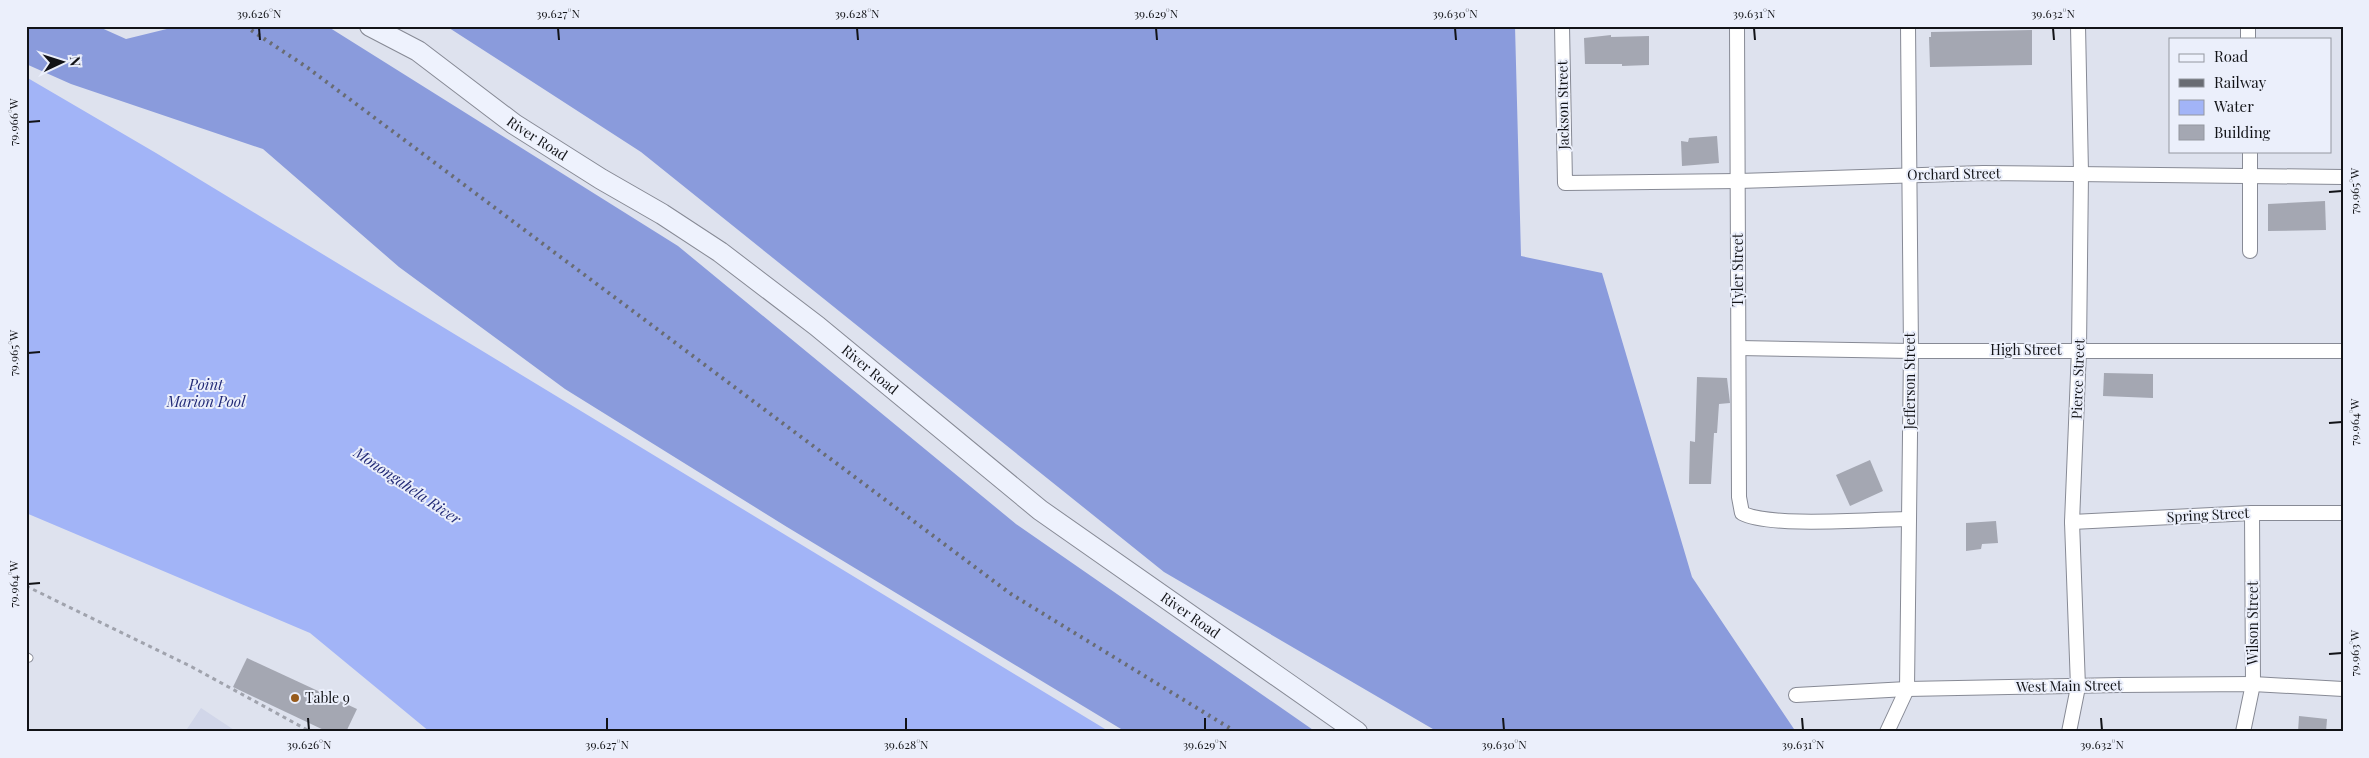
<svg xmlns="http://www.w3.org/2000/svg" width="2369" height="758" viewBox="0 0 2369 758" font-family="'Playfair Display',serif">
<rect width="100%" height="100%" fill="#dee2ee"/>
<path fill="#d1d6e9" d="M201,708L237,732H185Z"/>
<g fill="#8a9bdc">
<path d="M26,26H97L126,39L179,26H327L678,246L1016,524L1316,732H1126L787,527L565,389L399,267L263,149L71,84L26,64Z"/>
<path d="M446,26H1515L1521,256L1602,273L1692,577L1796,732H1438L1164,572L641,152Z"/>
</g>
<path fill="#a2b4f7" d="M26,77L156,153L1110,732H430L310,633L26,513Z"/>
<g fill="#a4a7b2">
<path d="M2032,30V65L1930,67L1929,37H1931V32Z"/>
<path d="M1611,35V37L1649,36V65L1622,66V64H1585L1584,38Z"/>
<path d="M1717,136L1719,163L1682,166L1681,141L1688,142L1689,138Z"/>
<path d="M2325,201L2326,230L2268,231V204Z"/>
<path d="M2104,373L2153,374V398L2103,396Z"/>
<path d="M1697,377L1727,378L1730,403L1719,404L1717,433H1714L1711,484H1689L1690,441L1695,442Z"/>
<path d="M1870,460L1883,491L1850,506L1836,475Z"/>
<path d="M1996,521L1998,543L1982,544L1981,549L1966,551V523Z"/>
<path d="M247,658L357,709L346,732H328L233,687Z"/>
<path d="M2299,716L2327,719L2326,732H2298Z"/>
</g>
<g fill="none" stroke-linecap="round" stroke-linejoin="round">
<g stroke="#878a95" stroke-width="9">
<path id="lane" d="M26,656L29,658"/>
</g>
<g stroke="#878a95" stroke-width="16">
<g id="street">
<path d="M1562,26L1565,183L1738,181L1983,173L2343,177"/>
<path d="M1737,26L1739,497L1742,513C1770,528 1873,519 1909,519"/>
<path d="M2248,26V39"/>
<path d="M2250,151V251"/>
<path d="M1739,348L1911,351H2343"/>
<path d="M2072,522L2252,513H2343"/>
<path d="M1796,695L1907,689L2119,685L2253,684L2343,689"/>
<path d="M1887,732L1907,689L1911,351L1908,26"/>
<path d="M2069,732L2078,687L2072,522L2079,349L2081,173L2078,26"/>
<path d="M2243,732L2253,684L2252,513"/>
</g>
</g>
<g stroke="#878a95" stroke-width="22">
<g id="secondary">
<path id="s1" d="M370,26L418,51L514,124L601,179L662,214L720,252L817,326L1040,510L1357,732"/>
</g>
</g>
<path stroke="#a0a3ad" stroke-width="3" stroke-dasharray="4 4" stroke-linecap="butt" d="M26,586L192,667L311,732"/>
<use href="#lane" stroke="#fff" stroke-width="7"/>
<use href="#street" stroke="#fff" stroke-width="14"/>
<use href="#secondary" stroke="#eef2fd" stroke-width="20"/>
<path stroke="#696c73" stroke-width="4" stroke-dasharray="2.5 5" stroke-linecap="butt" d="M245,26L308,68L1011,594L1236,732"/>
</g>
<path fill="none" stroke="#121317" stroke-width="2" d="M259,28L260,40M558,28L559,40M857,28L858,40M1156,28L1157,40M1455,28L1456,40M1754,28L1755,40M2053,28L2054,40M28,122L40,121M2329,192L2342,191M28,353L40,352M2329,423L2342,422M28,584L40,583M2329,654L2342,653M308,718L309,730M607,718V730M906,718V730M1205,718V730M1503,718L1504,730M1802,718L1803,730M2101,718L2102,730"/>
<circle fill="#975b1c" stroke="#ebeffb" stroke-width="2" cx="295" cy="698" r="5"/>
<g text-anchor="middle" stroke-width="4" stroke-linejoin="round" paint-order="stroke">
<g font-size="14" fill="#121317" stroke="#ebeffb">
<text transform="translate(1563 105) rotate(-91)" y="5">Jackson Street</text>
<text dy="5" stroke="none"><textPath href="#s1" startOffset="202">River Road</textPath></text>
<text transform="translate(1954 174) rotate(-1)" y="5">Orchard Street</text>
<text transform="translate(1738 270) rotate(-90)" y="5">Tyler Street</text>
<text x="2026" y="355">High Street</text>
<text dy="5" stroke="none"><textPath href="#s1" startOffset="608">River Road</textPath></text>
<text transform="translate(2078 379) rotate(-88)" y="5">Pierce Street</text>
<text transform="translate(1910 381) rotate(-90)" y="5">Jefferson Street</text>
<text transform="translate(2208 515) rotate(-3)" y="5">Spring Street</text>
<text dy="5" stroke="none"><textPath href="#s1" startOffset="1012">River Road</textPath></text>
<text transform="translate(2253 623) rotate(-90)" y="5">Wilson Street</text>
<text transform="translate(2069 686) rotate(-1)" y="5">West Main Street</text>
</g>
<g font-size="14" fill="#121317" stroke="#ebeffb" text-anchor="start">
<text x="305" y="703">Table 9</text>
</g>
<g font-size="15" font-style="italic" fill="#232b77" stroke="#ebeffb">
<text x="206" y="390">Point<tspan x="206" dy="17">Marion Pool</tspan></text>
<text transform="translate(407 486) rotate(34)" y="5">Monongahela River</text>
</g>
</g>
<rect width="2369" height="758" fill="none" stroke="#ebeffb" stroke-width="55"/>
<rect x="2169" y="38" width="162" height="115" fill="#ebeffb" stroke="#9497a0"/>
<rect x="2179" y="54" width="25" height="8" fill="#eef2fd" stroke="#9497a0"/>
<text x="2214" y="62" font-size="15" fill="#121317">Road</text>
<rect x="2179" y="79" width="25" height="8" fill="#696c73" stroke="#9497a0"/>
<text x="2214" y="88" font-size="15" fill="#121317">Railway</text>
<rect x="2179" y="100" width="25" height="15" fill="#a2b4f7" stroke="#9497a0"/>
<text x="2214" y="112" font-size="15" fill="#121317">Water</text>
<rect x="2179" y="125" width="25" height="15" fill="#a4a7b2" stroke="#9497a0"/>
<text x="2214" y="138" font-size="15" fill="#121317">Building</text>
<g transform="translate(62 62) rotate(86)" stroke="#ebeffb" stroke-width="4" paint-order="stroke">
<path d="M0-4L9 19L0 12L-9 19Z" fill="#121317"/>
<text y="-8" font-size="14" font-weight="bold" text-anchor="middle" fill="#121317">N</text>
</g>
<rect x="28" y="28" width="2314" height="702" fill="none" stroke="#121317" stroke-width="2"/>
<g font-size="12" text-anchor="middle" fill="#121317">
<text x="259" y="18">39.626°N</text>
<text x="558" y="18">39.627°N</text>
<text x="857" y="18">39.628°N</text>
<text x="1156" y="18">39.629°N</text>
<text x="1455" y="18">39.630°N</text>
<text x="1754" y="18">39.631°N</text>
<text x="2053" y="18">39.632°N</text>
<text transform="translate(14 122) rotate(-90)" y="4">79.966°W</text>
<text transform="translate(2355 191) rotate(-90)" y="4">79.965°W</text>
<text transform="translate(14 353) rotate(-90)" y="4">79.965°W</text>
<text transform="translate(2355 422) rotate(-90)" y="4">79.964°W</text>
<text transform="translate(14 584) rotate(-90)" y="4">79.964°W</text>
<text transform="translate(2355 653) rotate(-90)" y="4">79.963°W</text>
<text x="309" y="749">39.626°N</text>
<text x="607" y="749">39.627°N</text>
<text x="906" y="749">39.628°N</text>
<text x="1205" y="749">39.629°N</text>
<text x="1504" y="749">39.630°N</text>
<text x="1803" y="749">39.631°N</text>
<text x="2102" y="749">39.632°N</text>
</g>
</svg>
